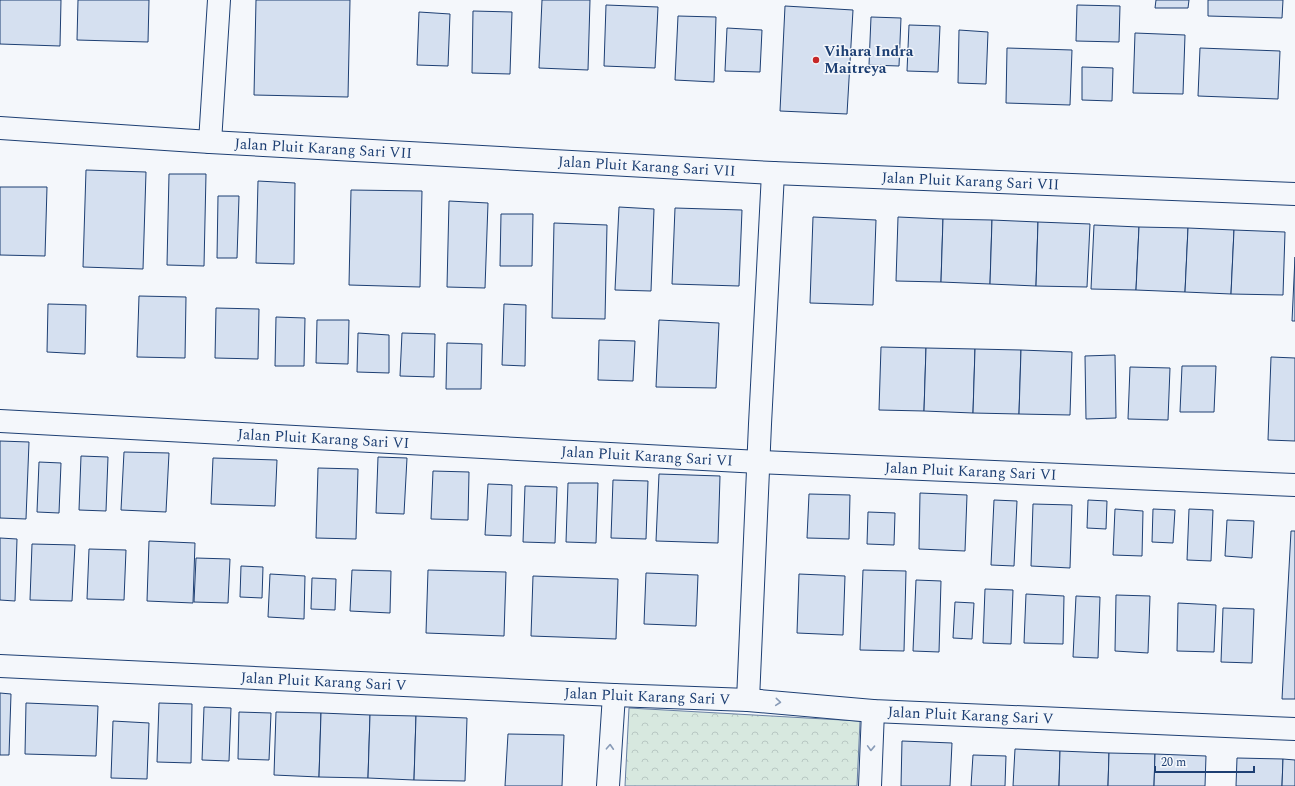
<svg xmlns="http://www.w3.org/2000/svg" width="1295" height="786" viewBox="0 0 1295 786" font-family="Spectral,serif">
<defs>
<pattern id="park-crowns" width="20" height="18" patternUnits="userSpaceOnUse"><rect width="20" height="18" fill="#d7e8df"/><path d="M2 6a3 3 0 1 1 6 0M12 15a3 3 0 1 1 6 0" fill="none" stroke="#b8c8c3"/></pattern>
</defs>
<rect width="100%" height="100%" fill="#f4f7fb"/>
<path fill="url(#park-crowns)" stroke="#687fa3" d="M629,708L860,721L857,786H625Z"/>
<g fill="#d5e0f0" stroke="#1d3f73">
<path d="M0,0H61L60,46L0,44Z"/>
<path d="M78,0H149L148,42L77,40Z"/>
<path d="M256,0H350L348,97L254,95Z"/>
<path d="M542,0H590L588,70L539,68Z"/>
<path d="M1156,0H1189L1188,8H1155Z"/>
<path d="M1208,0H1283L1282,18L1208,16Z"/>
<path d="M606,5L658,7L655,68L604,66Z"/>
<path d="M1077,5L1120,6L1119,42L1076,41Z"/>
<path d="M785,6L853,10L847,114L780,111Z"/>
<path d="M473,11L512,12L510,74L472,73Z"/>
<path d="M419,12L450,14L448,66L417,65Z"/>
<path d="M678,16L716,17L714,82L675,80Z"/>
<path d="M871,17L901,18L899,66L869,65Z"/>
<path d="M909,25L940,26L938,72L907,71Z"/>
<path d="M727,28L762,30L760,72L725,71Z"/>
<path d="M959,30L988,32L986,84L958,83Z"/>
<path d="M1135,33L1185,35L1183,94L1133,93Z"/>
<path d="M1007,48L1072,50L1070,105L1006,103Z"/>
<path d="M1200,48L1280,51L1278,99L1198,96Z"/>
<path d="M1082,67L1113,68L1112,101L1082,100Z"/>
<path d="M86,170L146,172L143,269L83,267Z"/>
<path d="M169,174H206L204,266L167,265Z"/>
<path d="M258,181L295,183L294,264L256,263Z"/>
<path d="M0,187H47L45,256L0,255Z"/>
<path d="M351,190L422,191L420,287L349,285Z"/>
<path d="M218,196H239L237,258H217Z"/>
<path d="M449,201L488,203L485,288L447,287Z"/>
<path d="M619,207L654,209L651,291L615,290Z"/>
<path d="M675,208L742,210L739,286L672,284Z"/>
<path d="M501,214H533L532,266H500Z"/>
<path d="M813,217L876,220L873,305L810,303Z"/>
<path d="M898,217L943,219L941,282L896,281Z"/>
<path d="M943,219L992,220L990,284L941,282Z"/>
<path d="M992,220L1038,222L1036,286L990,284Z"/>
<path d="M1038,222L1090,224L1087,287L1036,286Z"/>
<path d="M554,223L607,225L605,319L552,318Z"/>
<path d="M1094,225L1139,227L1136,290L1091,289Z"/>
<path d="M1139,227L1188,228L1185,292L1136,290Z"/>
<path d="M1188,228L1234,230L1231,294L1185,292Z"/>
<path d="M1234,230L1285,232L1283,295L1231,294Z"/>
<path d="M1295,257V321H1292Z"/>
<path d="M139,296L186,297L185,358L137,357Z"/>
<path d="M48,304L86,305L85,354L47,352Z"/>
<path d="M504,304L526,305L525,366L502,365Z"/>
<path d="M216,308L259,309L258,359L215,358Z"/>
<path d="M276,317L305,318L304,366H275Z"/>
<path d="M317,320H349L348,364L316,363Z"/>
<path d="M659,320L719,323L716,388L656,387Z"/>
<path d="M358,333L389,335V373L357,372Z"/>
<path d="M402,333L435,334L434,377L400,376Z"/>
<path d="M599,340L635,341L633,381L598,380Z"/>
<path d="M447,343L482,344L481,389H446Z"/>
<path d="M881,347L926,348L924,411L879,410Z"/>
<path d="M926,348L975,349L973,413L924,411Z"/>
<path d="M975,349L1021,350L1019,414L973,413Z"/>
<path d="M1021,350L1072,352L1070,415L1019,414Z"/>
<path d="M1115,355L1116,418L1086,419L1085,356Z"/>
<path d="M1271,357L1295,358V441L1268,440Z"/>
<path d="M1182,366H1216L1214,412H1180Z"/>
<path d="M1130,367L1170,368L1168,420L1128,419Z"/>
<path d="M0,441L29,442L26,519L0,518Z"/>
<path d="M124,452L169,453L166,512L121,510Z"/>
<path d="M81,456L108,457L106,511L79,510Z"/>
<path d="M378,457L407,458L404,514L376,513Z"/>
<path d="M213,458L277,460L275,506L211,504Z"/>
<path d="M39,462L61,463L59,513L37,512Z"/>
<path d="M318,468L358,469L356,539L316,538Z"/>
<path d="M433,471L469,472L468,520L431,519Z"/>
<path d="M659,474L720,476L718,543L656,541Z"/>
<path d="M613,480L648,481L646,539L611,538Z"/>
<path d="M568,483H598L596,543L566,542Z"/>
<path d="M488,484L512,485L511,536L485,535Z"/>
<path d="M525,486L557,487L555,543L523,542Z"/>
<path d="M920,493L967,495L965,551L919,549Z"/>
<path d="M809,494L850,495L849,539L807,538Z"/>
<path d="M994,500L1017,501L1014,566L991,565Z"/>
<path d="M1088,500L1107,501L1106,529L1087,528Z"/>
<path d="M1033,504L1072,505L1070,568L1031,566Z"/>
<path d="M1115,509L1143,511L1142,556L1113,555Z"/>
<path d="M1153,509L1175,510L1173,543L1152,542Z"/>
<path d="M1189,509L1213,510L1211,561L1187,560Z"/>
<path d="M868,512L895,513L894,545L867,544Z"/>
<path d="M1227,520L1254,521L1252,558L1225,556Z"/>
<path d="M1291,531H1295V699H1282Z"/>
<path d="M0,538L17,539L15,601L0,600Z"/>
<path d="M149,541L195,543L193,603L147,601Z"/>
<path d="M32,544L75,545L72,601L30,600Z"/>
<path d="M89,549L126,550L124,600L87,599Z"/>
<path d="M196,558L230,559L228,603L194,602Z"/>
<path d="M241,566L263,567L262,598L240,597Z"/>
<path d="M352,570L391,571L390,613L350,611Z"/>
<path d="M428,570L506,572L504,636L426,633Z"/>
<path d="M863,570L906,571L904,651L860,650Z"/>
<path d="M646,573L698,575L696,626L644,624Z"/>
<path d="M270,574L305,576L304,619L268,617Z"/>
<path d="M799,574L845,576L843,635L797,633Z"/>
<path d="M533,576L618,579L616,639L531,636Z"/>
<path d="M312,578L336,579L335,610L311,609Z"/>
<path d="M916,580L941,581L939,652L913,651Z"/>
<path d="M985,589L1013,590L1011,644L983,643Z"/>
<path d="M1026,594L1064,596L1063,644L1024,643Z"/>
<path d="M1116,595L1150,596L1148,653L1115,651Z"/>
<path d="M1076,596L1100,597L1098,658L1073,657Z"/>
<path d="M955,602L974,603L972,639L953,638Z"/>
<path d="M1178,603L1216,605L1214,652L1177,651Z"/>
<path d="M1223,608L1254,609L1252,663L1221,662Z"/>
<path d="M0,693L11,694L9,755H0Z"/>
<path d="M26,703L98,706L96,756L25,754Z"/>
<path d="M159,703L192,704L191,763L157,762Z"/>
<path d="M204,707L231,708L229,761L202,760Z"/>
<path d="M239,712L271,713L269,760L238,759Z"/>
<path d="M276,712L321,713L319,777L274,775Z"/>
<path d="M321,713L370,715L368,778L319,777Z"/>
<path d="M370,715L416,716L414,780L368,778Z"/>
<path d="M416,716L467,718L465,781L414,780Z"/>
<path d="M113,721L149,723L147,779L111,778Z"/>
<path d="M508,734L564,735L562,786H505Z"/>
<path d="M902,741L952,743L950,786H901Z"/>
<path d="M1015,749L1060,751L1059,786H1013Z"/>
<path d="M1060,751L1109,753L1108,786H1059Z"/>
<path d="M1109,753L1155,754L1154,786H1108Z"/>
<path d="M1155,754L1206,756L1205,786H1154Z"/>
<path d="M973,755L1006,756L1005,786H971Z"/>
<path d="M1237,758L1283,759L1282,786H1236Z"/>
<path d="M1283,759L1295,760V786H1282Z"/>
</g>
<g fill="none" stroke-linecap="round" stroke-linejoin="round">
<g stroke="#1d3f73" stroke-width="24">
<g id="street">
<path d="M210,142L219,0"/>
<path id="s1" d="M0,421L759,462L1295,485"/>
<path id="s2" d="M0,666L614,695L748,700L873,711L1295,729"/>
<path d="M748,700L760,424L773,173"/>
<path d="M608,786L614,695"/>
<path d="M870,786L873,711"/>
</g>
</g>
<g stroke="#1d3f73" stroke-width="24">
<g id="secondary">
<path id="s3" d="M0,128L210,142L773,173L1295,194"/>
</g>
</g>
<use href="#street" stroke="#f4f7fb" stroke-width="22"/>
<use href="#secondary" stroke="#f4f7fb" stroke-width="22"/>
</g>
<defs><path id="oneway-chevron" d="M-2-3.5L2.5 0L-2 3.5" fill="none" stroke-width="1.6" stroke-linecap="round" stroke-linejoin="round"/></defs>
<g stroke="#889bb7">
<use href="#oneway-chevron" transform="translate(778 702) rotate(5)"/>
<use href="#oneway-chevron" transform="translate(610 747) rotate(-87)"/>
<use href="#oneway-chevron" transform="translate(871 748) rotate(92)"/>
</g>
<circle fill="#c62828" stroke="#f4f7fb" stroke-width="1.5" cx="816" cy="60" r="4"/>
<g text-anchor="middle" stroke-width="3" stroke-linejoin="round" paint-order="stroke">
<g font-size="15" font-weight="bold" fill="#1d3f73" stroke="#f4f7fb" text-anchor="start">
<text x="824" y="56">Vihara Indra<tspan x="824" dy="17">Maitreya</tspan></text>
</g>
<g font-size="15" fill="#1d3f73" stroke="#f4f7fb">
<text dy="5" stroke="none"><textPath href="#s3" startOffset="324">Jalan Pluit Karang Sari VII</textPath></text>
<text dy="5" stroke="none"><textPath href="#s3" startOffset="648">Jalan Pluit Karang Sari VII</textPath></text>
<text dy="5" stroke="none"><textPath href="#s3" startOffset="972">Jalan Pluit Karang Sari VII</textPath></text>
<text dy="5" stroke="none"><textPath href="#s1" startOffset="324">Jalan Pluit Karang Sari VI</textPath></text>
<text dy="5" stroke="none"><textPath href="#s1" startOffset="648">Jalan Pluit Karang Sari VI</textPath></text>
<text dy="5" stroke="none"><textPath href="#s1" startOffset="972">Jalan Pluit Karang Sari VI</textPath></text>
<text dy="5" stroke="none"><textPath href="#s2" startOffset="324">Jalan Pluit Karang Sari V</textPath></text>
<text dy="5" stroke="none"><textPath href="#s2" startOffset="648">Jalan Pluit Karang Sari V</textPath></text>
<text dy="5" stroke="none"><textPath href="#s2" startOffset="972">Jalan Pluit Karang Sari V</textPath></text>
</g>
</g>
<path d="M1155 766v6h99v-6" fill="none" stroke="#1d3f73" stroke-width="2"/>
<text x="1161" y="766" font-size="12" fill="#1d3f73" stroke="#f4f7fb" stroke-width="3" paint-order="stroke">20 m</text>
</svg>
